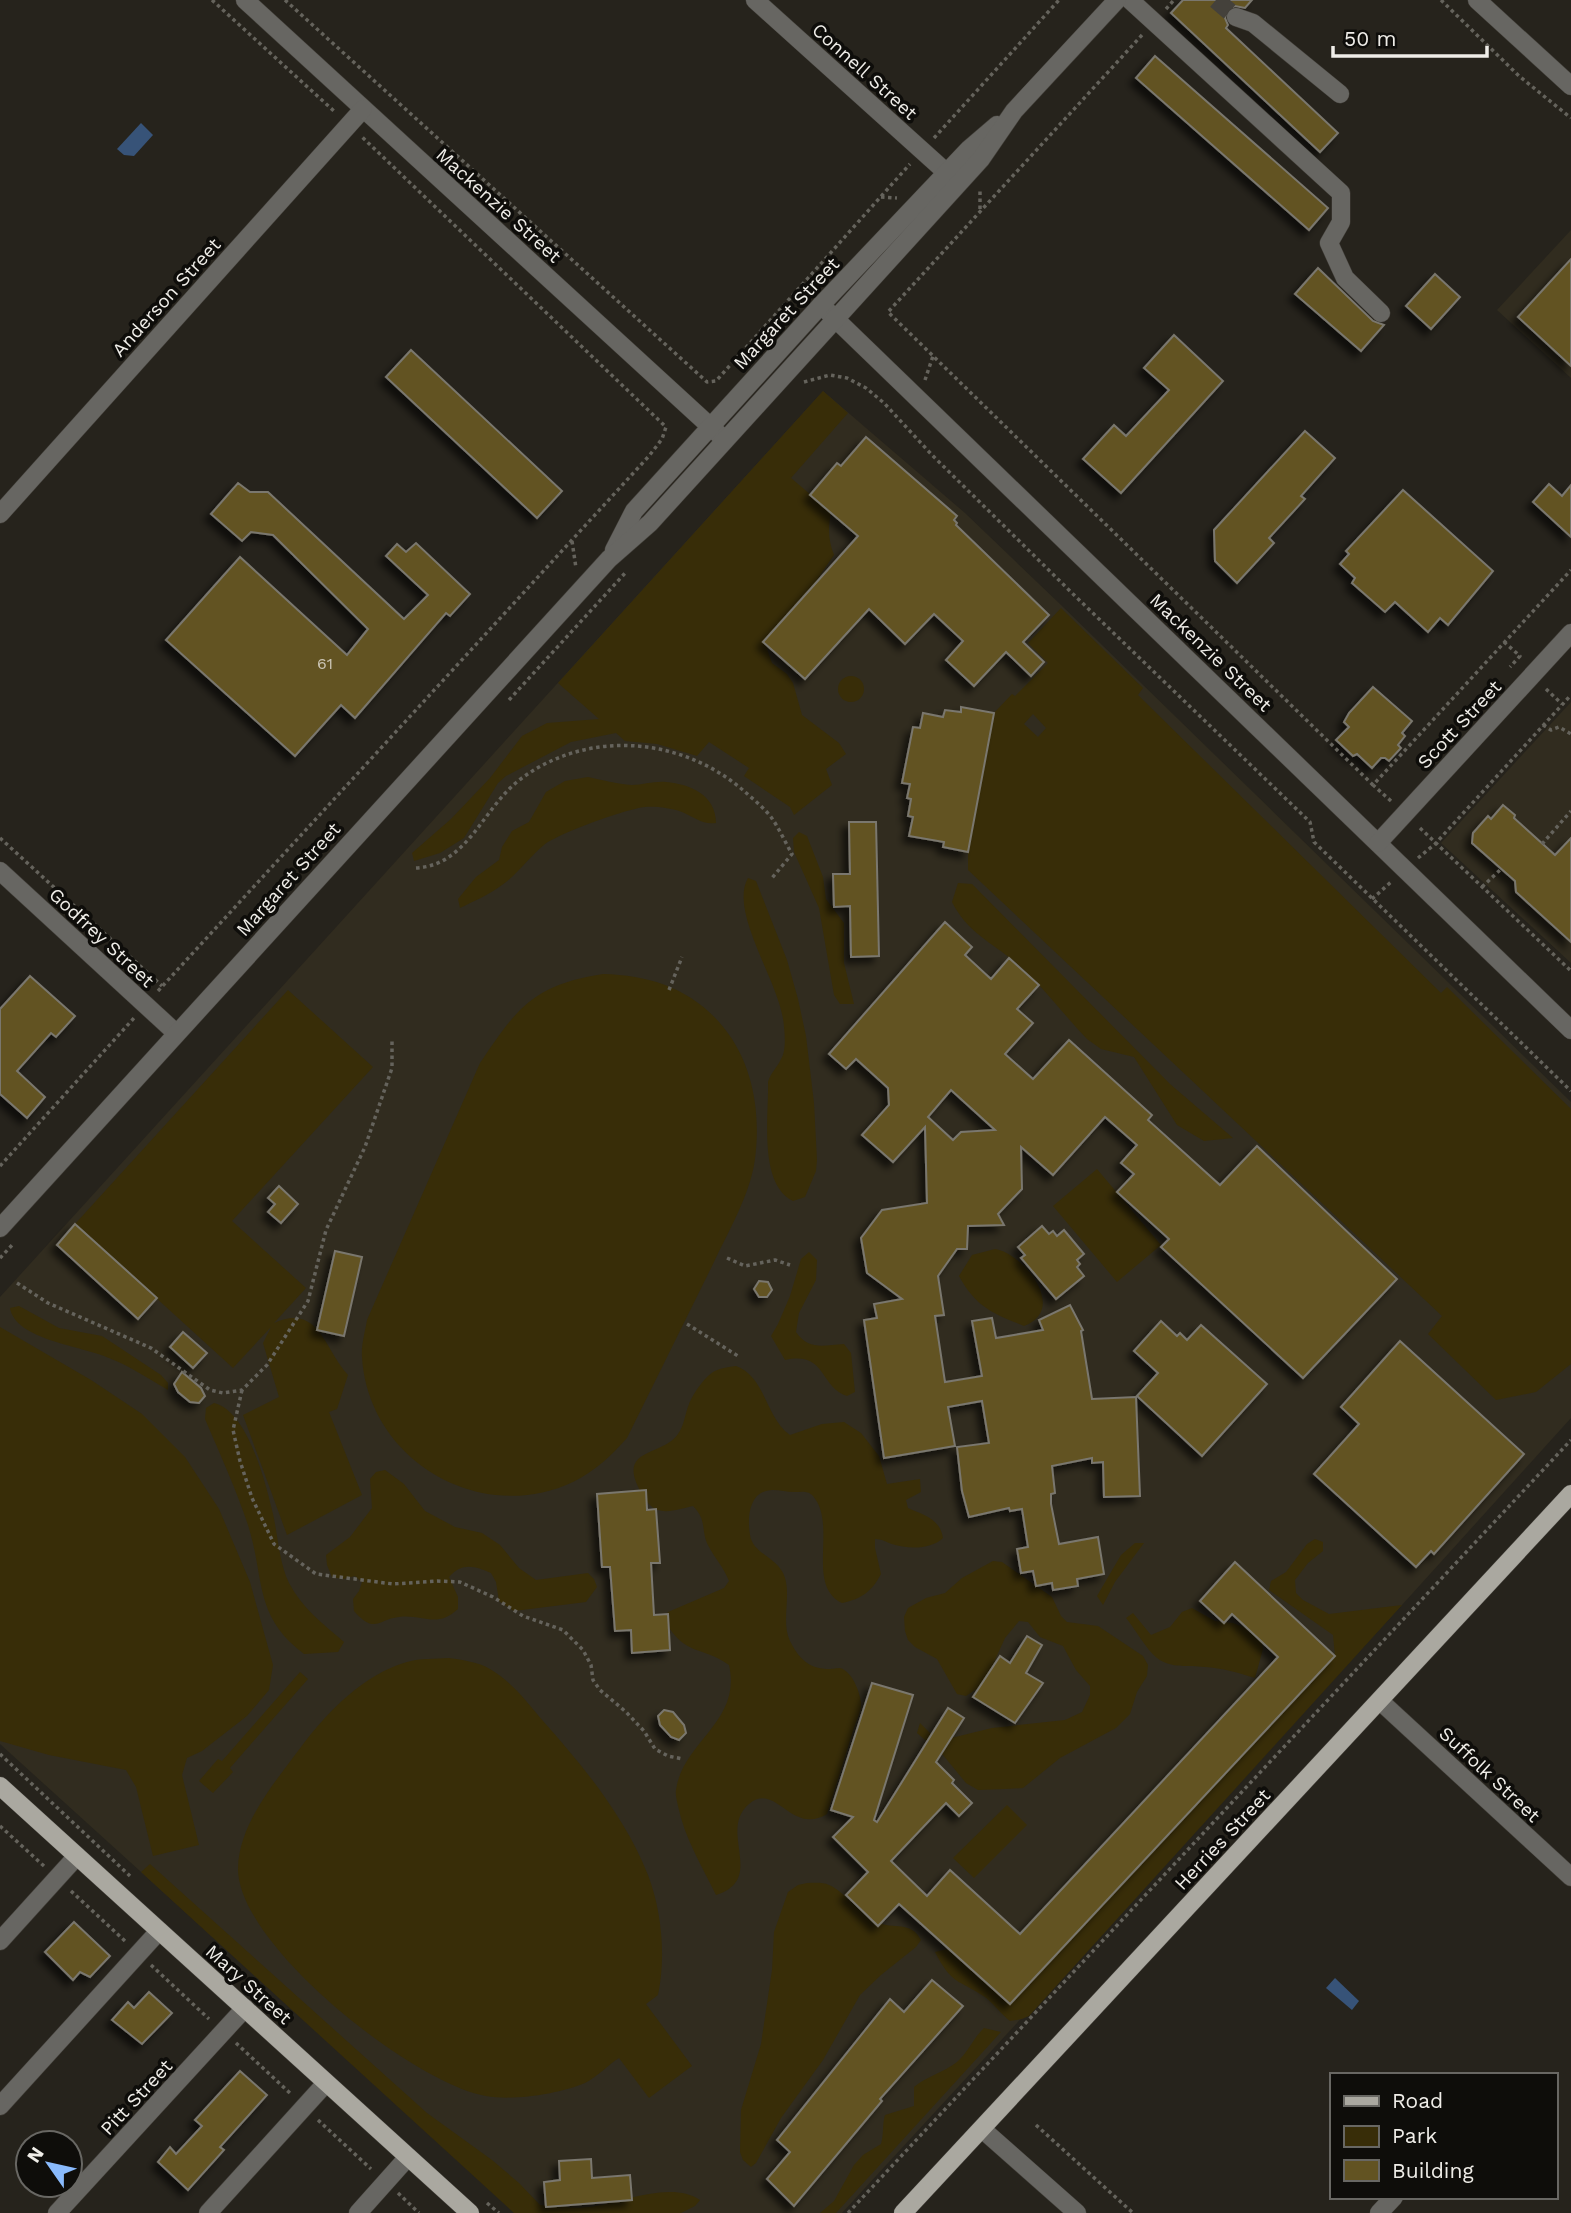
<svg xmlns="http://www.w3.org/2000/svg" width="1571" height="2213" viewBox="0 0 1571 2213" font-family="'Work Sans',sans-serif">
<defs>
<filter id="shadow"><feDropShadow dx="-6" dy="6" stdDeviation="3.5" flood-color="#0009"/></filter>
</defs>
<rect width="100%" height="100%" fill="#26231c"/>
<g fill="#312c1f">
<path d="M1571,230V378L1497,310Z"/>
<path d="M823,391L965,513L1061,605L1571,1102V1418L1402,1605L842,2213H517L0,1744V1297Z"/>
<path d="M1571,702V963L1441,843Z"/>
</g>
<g fill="#382d08" fill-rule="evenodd">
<path d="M823,391L848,413L791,478L831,512C828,528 828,540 834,555L784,628L768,642L767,649L772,663L787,674L793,683L802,715L839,743L846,754L826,769L832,785L794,815L790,807L744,776L749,768L709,742L697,756L657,744L625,741L616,733L571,742L506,776L498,783L464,838L440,853L414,861L412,853L451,819L490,778L522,736L547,723L599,719L558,683Z"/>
<path d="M1061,608L1143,688L1138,695L1441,993L1447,987L1571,1109V1364L1536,1392L1496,1400L1428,1334L1442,1316L968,870V852L994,713L1012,694L1015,696L1048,663L1028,643ZM1033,714L1046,728L1038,737L1024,724Z"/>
<circle cx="851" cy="689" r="13"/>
<path d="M588,777C603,780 616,784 632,785C643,785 654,781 666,782C690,784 716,795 716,823C703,825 694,817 682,812C672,808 655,806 645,807C626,809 559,833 544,845C529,857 518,874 502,885C489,895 474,901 460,908L458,899L476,877L499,860L502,847L512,831L529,822L546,792L565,781Z"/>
<path d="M799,832L807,836L823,877L826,899L844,923V963L854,1004H840L834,995L819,908L794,852L793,838Z"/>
<path d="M748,878L756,881L787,960L798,999L806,1036L814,1103L817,1160L816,1171L805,1197L793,1201C758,1184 769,1115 768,1082C771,1072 777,1068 781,1059C786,1051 785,1036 784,1027C782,985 728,913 748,878Z"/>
<path d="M958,883L972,884L1170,1084L1233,1138L1204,1141L1177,1125L1134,1057L1101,1049L1087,1039C1063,1014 1041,984 1015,962C991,942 967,932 952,902Z"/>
<path d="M603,974C651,975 694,990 724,1028C753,1064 761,1113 755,1159C750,1195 729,1230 714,1262C685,1321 656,1379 627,1438C611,1456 595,1471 573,1482C480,1526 368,1460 362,1357C361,1345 365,1332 367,1320L480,1063C517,1008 533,985 603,974Z"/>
<path d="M288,990L373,1067L232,1221L306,1288L274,1323C319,1303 324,1349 348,1375L337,1409L329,1412L362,1495L287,1535L243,1415L279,1397L263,1343L271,1327L233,1368L75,1224Z"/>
<path d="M1097,1169L1161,1245L1117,1282L1053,1206Z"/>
<path d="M995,1249C1025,1254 1068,1310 1024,1326C992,1313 976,1307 959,1276L972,1255Z"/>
<path d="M809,1252L817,1260L816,1280L799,1313L796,1332C809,1351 824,1345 844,1344L851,1353L855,1392L847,1396C819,1387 827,1351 785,1360L771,1336L778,1324L790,1296L801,1259Z"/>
<path d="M19,1306L59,1328L102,1336L161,1375L168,1383V1390C149,1379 130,1366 109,1358C83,1346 15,1340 10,1308Z"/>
<path d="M0,1327L91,1380L142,1414L185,1457L219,1509L250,1582L273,1665L269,1690L247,1716L202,1751L187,1758L182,1775L199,1845L153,1856L136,1787L126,1770L49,1755L0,1741Z"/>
<path d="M736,1366C766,1377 765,1417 790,1435L822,1424L844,1422L861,1433L879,1456L887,1484L920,1479L921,1492L906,1500L908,1508C924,1515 940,1519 943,1538C930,1550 908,1549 892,1544C886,1542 882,1539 875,1539V1548L881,1574C872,1591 862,1599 842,1603C805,1585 838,1525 813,1496C808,1490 801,1492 794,1492C787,1492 780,1490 773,1490C749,1490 747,1517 750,1535C753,1555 779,1557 785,1578C791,1598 781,1622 790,1641C799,1659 809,1669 830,1669C831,1669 839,1668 840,1668C852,1671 860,1692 861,1703C862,1710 856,1721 854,1728C845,1757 836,1786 827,1814C791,1836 776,1781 749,1804C717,1831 767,1879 716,1895C701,1864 685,1839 678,1806C677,1801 675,1794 676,1790C683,1741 742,1722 729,1665C700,1645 687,1657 665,1622L668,1612L724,1588L729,1581C723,1566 716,1560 709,1547C700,1531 708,1521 693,1506C675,1510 657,1518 645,1499C611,1446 662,1458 678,1434C684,1426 685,1414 689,1404C693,1394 705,1376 715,1371C721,1368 729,1367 736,1366Z"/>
<path d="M214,1403C248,1411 266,1484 273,1514C278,1536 279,1562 289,1583C302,1608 323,1624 344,1642L338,1652L304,1654C253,1616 265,1578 248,1525C236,1489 220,1454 205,1419L206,1408Z"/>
<path d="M385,1470L404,1484L425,1511L455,1527L482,1533L500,1545L519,1568L536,1580L588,1573L594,1579L597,1587L586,1602L514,1611L499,1601L496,1582L491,1573C475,1566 462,1562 449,1577L458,1597V1609C436,1629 424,1614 399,1617C378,1619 375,1635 354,1611L353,1599L359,1591L362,1582L355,1576L343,1579L332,1577L327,1565L326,1555L350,1537L372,1508L370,1479L376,1472Z"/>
<path d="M1315,1539L1323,1542V1551L1308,1563L1295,1580L1296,1593L1303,1600L1329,1614L1402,1605L1029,2016L1022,2019L1010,2021C1001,2014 994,2004 985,1997C958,1979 952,1985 935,1952L947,1949L1010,2004L1335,1656L1333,1635L1269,1590L1271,1581L1286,1572L1307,1544Z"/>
<path d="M1135,1543H1144L1115,1582L1103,1605L1097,1596L1121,1555Z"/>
<path d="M993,1561L1002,1562L1052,1597L1061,1616L1067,1622L1098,1626L1143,1656L1148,1665L1147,1676L1137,1692L1130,1714L1116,1728L1060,1758L1023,1788L1005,1789L978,1790L966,1783L943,1755L917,1733L920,1723L934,1737L943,1740L992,1728L1065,1720L1082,1712L1090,1695V1686L1076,1670L1063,1646L1040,1637L1028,1622L1019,1621L1005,1638L984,1684L966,1696L957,1694L937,1659L915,1647L908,1640L905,1631L904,1617L908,1608L926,1598L945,1593L962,1578Z"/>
<path d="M1192,1608L1215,1621L1233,1623L1245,1628L1262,1641L1263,1649L1255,1678C1239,1673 1222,1668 1205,1667C1188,1665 1172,1669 1157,1658C1145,1648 1136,1630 1126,1618L1133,1613L1151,1635L1170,1627L1182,1612Z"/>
<path d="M449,1658C463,1660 478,1662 490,1669C512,1682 527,1702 543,1721C584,1767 625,1817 648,1875C662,1912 666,1957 658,1995L646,2004L692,2066L649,2098L619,2058C608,2065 597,2077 585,2083C559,2094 513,2101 486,2096C414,2084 237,1945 238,1868C239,1823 276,1781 301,1747C327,1712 364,1674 407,1662C420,1658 436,1659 449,1658Z"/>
<path d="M300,1672L308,1679L230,1768L233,1772L213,1793L199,1781L218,1759L222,1761Z"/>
<path d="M1007,1805L1027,1825L974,1878L953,1858Z"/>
<path d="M150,1864L427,2113L492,2160L519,2183L540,2205C556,2206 573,2209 589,2207C621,2203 671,2180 700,2200L695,2206L681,2213H514L141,1872Z"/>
<path d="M807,1883C814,1883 823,1882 829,1885C844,1891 860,1914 877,1922C893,1930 911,1920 921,1940L916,1947L881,1975L860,1995L823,2060L781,2118L756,2163L751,2167L743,2160L740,2152L741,2110L761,2044L772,1970L774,1932L788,1892L798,1885Z"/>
<path d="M984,2028L1001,2032L836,2213H820L834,2201L854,2165L863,2155L881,2144C884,2134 882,2125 885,2115L914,2106V2087C927,2076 943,2073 957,2062C968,2053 973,2038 984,2028Z"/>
</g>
<g fill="#375378">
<path d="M141,123L153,135L134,156L124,155L117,149Z"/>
<path d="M1335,1978L1359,2001L1352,2010L1326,1988Z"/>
</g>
<g fill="#625322" stroke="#7a776e" stroke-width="2" fill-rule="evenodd" filter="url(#shadow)">
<path d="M1183,0H1252L1245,8L1235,6L1228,9L1225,18L1228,25L1226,28L1338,133L1320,152L1171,13Z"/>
<path d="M1155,56L1328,208L1309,230L1136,78Z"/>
<path d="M1571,259V366L1518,317Z"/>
<path d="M1318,268L1373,321L1384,325L1361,351L1295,294Z"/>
<path d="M1435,274L1460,297L1431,329L1406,306Z"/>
<path d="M1174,335L1223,381L1121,493L1083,459L1114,425L1126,436L1169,390L1144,368Z"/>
<path d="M411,350L562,491L537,518L386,377Z"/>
<path d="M1305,431L1335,458L1301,496L1305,499L1269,538L1274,543L1237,583L1215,561L1214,530Z"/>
<path d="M866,437L957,516L954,520L957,523L956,525L1049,615L1023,642L1044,662L1031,676L1006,652L974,686L946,660L963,641L934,614L905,644L869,609L805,679L763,642L858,536L810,495L837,463L841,466Z"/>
<path d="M238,483L250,492H268L404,619L428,595L386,556L397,544L406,552L416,543L470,594L450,616L446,613L355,718L341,705L295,756L166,640L240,557L347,655L368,629L273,535L251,532L242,541L211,514Z"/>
<path d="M1549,484L1562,496L1571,485V537L1533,502Z"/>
<path d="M1403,490L1493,571L1448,625L1440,618L1428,632L1395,602L1385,612L1352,583L1355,578L1340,564L1349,554L1346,551Z"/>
<path d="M1373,687L1412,721L1402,733L1405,736L1398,745L1401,748L1389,761L1385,758H1381L1372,768L1357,754L1353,756L1336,740L1349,727L1344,722L1349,713Z"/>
<path d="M961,707L994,713L968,852L943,847L944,842L909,836L913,817L908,816L911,799L907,798L910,784L902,783L913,727L920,728L923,713L943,717L945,710L961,712Z"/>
<path d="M1503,805L1515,815L1514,818L1555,855L1571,838V942L1516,892L1515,881L1472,843L1473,833L1488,816L1491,819Z"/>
<path d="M849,822H876L879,956L851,957L850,906L834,907L833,874H850Z"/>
<path d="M945,922L972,947L965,955L991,979L1009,958L1039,985L1017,1009L1033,1023L1005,1054L1033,1079L1069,1040L1152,1115L1148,1120L1220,1185L1257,1146L1397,1279L1303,1378L1161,1247L1169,1239L1117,1192L1134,1174L1121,1163L1137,1145L1105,1117L1053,1175L1021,1147L1022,1189L998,1214L1004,1225L968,1226L967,1249H957L938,1276L944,1315L935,1316L945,1382L982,1376L972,1321L992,1318L996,1338L1043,1330L1039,1320L1070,1305L1083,1330L1081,1331L1092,1399L1136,1397L1140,1496L1104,1497L1103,1462L1092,1463V1458L1052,1466L1055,1493L1051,1494V1504L1059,1544L1098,1537L1104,1574L1077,1579L1078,1586L1053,1590L1052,1583L1036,1586L1033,1571L1021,1573L1017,1549L1028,1547L1022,1509L1010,1511L1009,1508L969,1517L962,1491L957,1447L989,1443L982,1401L948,1407L955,1446L884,1458L864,1320L877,1318L874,1304L902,1299L867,1273L861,1238L882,1210L927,1203L925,1127L893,1162L862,1135L889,1105L888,1088L856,1059L846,1069L829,1054ZM951,1090L995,1130L961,1132L953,1140L928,1117Z"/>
<path d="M30,976L75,1016L56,1037L51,1033L17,1071L45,1097L27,1118L0,1094V1009Z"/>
<path d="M279,1186L298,1204L281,1223L268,1212L275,1204L268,1198Z"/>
<path d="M75,1224L157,1298L138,1319L57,1245Z"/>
<path d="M1042,1226L1049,1234L1053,1231L1057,1236L1064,1230L1084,1254L1077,1260L1080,1264L1077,1267L1084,1276L1056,1299L1021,1258L1025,1255L1018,1247Z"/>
<path d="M335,1251L362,1257L344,1336L317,1330Z"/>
<path d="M759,1281L768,1282L772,1290L767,1297H759L754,1289Z"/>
<path d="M1161,1321L1177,1336L1180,1333L1187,1340L1201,1325L1267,1384L1202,1456L1137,1396L1158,1373L1134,1351Z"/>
<path d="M183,1332L207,1353L193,1368L170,1347Z"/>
<path d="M1400,1341L1524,1454L1434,1554L1431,1551L1416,1567L1314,1474L1359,1424L1341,1407Z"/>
<path d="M182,1372L201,1388L205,1396L199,1403L190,1402L178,1392L174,1384Z"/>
<path d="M646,1490L647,1510L656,1509L660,1563H651L654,1615L668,1614L670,1650L632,1653L631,1630L615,1631L610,1567H602L597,1494Z"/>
<path d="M1235,1562L1335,1656L1010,2004L899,1904L878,1926L846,1895L868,1872L833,1837L853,1817L831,1810L872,1683L913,1695L874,1820L877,1822L948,1708L964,1718L936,1762L954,1780L952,1783L972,1803L959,1816L946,1803L891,1861L927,1896L950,1870L1020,1934L1278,1657L1232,1614L1224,1623L1200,1601Z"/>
<path d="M1027,1636L1042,1645L1026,1673L1043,1683L1015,1723L973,1697L1000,1656L1010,1663Z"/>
<path d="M664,1710L673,1712L684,1725L686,1733L679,1740L671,1737L660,1725L658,1716Z"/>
<path d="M74,1922L110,1956L90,1977L80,1972L73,1980L45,1952Z"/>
<path d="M932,1980L963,2006L880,2099L882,2101L794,2206L767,2179L790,2152L777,2140L890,1999L904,2012Z"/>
<path d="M149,1992L172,2013L142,2044L112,2020L128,2002L134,2008Z"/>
<path d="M240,2071L267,2095L220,2147L224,2150L188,2190L158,2162L170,2147L176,2154L202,2126L195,2120Z"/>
<path d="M591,2159L592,2178L630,2175L632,2200L546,2207L544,2182L560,2180L559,2161Z"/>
</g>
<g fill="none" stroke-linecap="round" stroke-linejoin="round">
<path stroke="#44413b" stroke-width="18" stroke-dasharray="18 9" stroke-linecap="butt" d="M1216,0L1236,17"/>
<g stroke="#423f39" stroke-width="19">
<g id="minor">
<path d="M245,0L725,440"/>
<path d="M755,0L947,173"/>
<path d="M1130,0L1341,193V222L1329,243L1345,278L1381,313"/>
<path d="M1477,0L1571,86"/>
<path d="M1236,17L1253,23L1340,94"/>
<path d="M821,305L1571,1030"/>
<path d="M0,514L363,109"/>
<path d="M614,550L634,511L821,305L969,149L997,125"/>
<path d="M1378,843L1571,633"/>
<path d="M0,871L176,1033"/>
<path d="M0,1228L609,559L650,523L981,159L1014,111L1117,0"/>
<path d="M1380,1701L1571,1877"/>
<path d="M0,1941L77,1856"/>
<path d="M0,2106L159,1931"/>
<path d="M982,2129L1077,2213"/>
<path d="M57,2213L245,2008"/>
<path d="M208,2213L326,2083"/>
<path d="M358,2213L408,2157"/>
<path d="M1379,2213L1394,2197"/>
</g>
</g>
<g stroke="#423f39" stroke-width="19">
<g id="major">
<path d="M0,1786L470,2213"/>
<path d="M903,2213L1571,1494"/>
</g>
</g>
<g stroke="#65635c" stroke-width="3.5" stroke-dasharray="3.5 3.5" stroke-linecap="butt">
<path d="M212,0L335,112"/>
<path d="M285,0L707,382L716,381L910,164"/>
<path d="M1441,0L1519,76L1571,118"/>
<path d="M1166,9L1174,0"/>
<path d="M1142,35L888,312L1373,785"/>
<path d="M934,138L1059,0"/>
<path d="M881,197L897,198"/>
<path d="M980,209V189"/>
<path d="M925,380L933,356"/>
<path d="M804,382L830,375L847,378L866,388L884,403L932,455L1072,593L1310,822L1314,842L1571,1091"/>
<path d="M572,541L576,568"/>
<path d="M1504,642L1520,656L1510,667"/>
<path d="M1546,689L1562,704"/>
<path d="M509,700L627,571"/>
<path d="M1543,725L1551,730L1559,727L1571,734"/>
<path d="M1391,801L1373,785L1571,570"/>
<path d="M1420,828L1571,971"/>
<path d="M0,838L162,986"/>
<path d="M1542,844L1571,811"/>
<path d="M1418,858L1435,844L1571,695"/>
<path d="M416,868C469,865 483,806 522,778C589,729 682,737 744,791C753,799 763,807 771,817C779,828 785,842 792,854L772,878"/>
<path d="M1482,887L1501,869"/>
<path d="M1372,899L1391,882"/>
<path d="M669,990L682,957"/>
<path d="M158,991L649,456L662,439L666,427L361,136"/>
<path d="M0,1166L134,1018"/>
<path d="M0,1258L14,1243"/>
<path d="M727,1258L745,1266L775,1260L790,1265"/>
<path d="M17,1283L48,1303L151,1348L210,1390L223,1393L242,1390L267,1365L308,1301L326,1230L365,1147L392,1068V1038"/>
<path d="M687,1324L738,1356"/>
<path d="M242,1390L233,1430L240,1461L252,1498L274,1544L316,1574L393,1584L437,1581L460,1582L493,1597L523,1616L563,1630L583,1650L591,1665L593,1680L600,1690L626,1712L644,1731L655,1749L668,1756L683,1759"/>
<path d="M0,1754L130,1876"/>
<path d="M0,1826L45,1867"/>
<path d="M71,1891L125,1941"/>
<path d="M151,1965L209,2019"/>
<path d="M236,2043L292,2095"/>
<path d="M318,2120L371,2169"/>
<path d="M1036,2125L1133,2213"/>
<path d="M398,2193L419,2213"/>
<path d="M487,2203L499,2213"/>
<path d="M848,2213L1571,1440"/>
</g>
<use href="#minor" stroke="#676662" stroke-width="18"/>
<use href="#major" stroke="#aaa8a0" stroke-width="18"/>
</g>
<g text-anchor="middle" stroke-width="7" stroke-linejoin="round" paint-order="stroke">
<g font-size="16" fill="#ccc6b6">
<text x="325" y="669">61</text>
</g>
<g font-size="19" fill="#efede8" stroke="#0e0d0a">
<text transform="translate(865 71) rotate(42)" y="7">Connell Street</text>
<text transform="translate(499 205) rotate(42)" y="7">Mackenzie Street</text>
<text transform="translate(166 297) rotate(-48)" y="7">Anderson Street</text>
<text transform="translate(786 313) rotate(-47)" y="7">Margaret Street</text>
<text transform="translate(1211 652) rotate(44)" y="7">Mackenzie Street</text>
<text transform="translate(1459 724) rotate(-47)" y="7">Scott Street</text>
<text transform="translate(288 879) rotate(-48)" y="7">Margaret Street</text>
<text transform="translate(102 937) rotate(43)" y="7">Godfrey Street</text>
<text transform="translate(1490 1774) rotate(43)" y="7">Suffolk Street</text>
<text transform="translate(1222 1839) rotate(-47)" y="7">Herries Street</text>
<text transform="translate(249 1984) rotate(42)" y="7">Mary Street</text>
<text transform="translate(136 2097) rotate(-47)" y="7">Pitt Street</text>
</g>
</g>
<rect x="1330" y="2073" width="228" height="126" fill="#0e0d0a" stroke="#686763" stroke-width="2"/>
<rect x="1344" y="2096" width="35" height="10" fill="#aaa8a0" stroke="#686763" stroke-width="2"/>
<text x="1392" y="2108" font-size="21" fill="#efede8">Road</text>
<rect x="1344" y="2126" width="35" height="21" fill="#382d08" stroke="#686763" stroke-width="2"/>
<text x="1392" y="2143" font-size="21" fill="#efede8">Park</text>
<rect x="1344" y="2160" width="35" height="21" fill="#625322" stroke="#686763" stroke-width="2"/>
<text x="1392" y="2178" font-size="21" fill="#efede8">Building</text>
<g transform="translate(49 2164) rotate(304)"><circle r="33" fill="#0e0d0a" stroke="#686763" stroke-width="2"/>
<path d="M0-5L12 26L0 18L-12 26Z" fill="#89bafc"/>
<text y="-10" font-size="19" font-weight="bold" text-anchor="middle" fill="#efede8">N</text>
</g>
<path d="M1333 46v10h154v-10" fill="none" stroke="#efede8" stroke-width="3.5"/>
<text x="1344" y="46" font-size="21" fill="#efede8" stroke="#0e0d0a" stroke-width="5" paint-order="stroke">50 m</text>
</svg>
